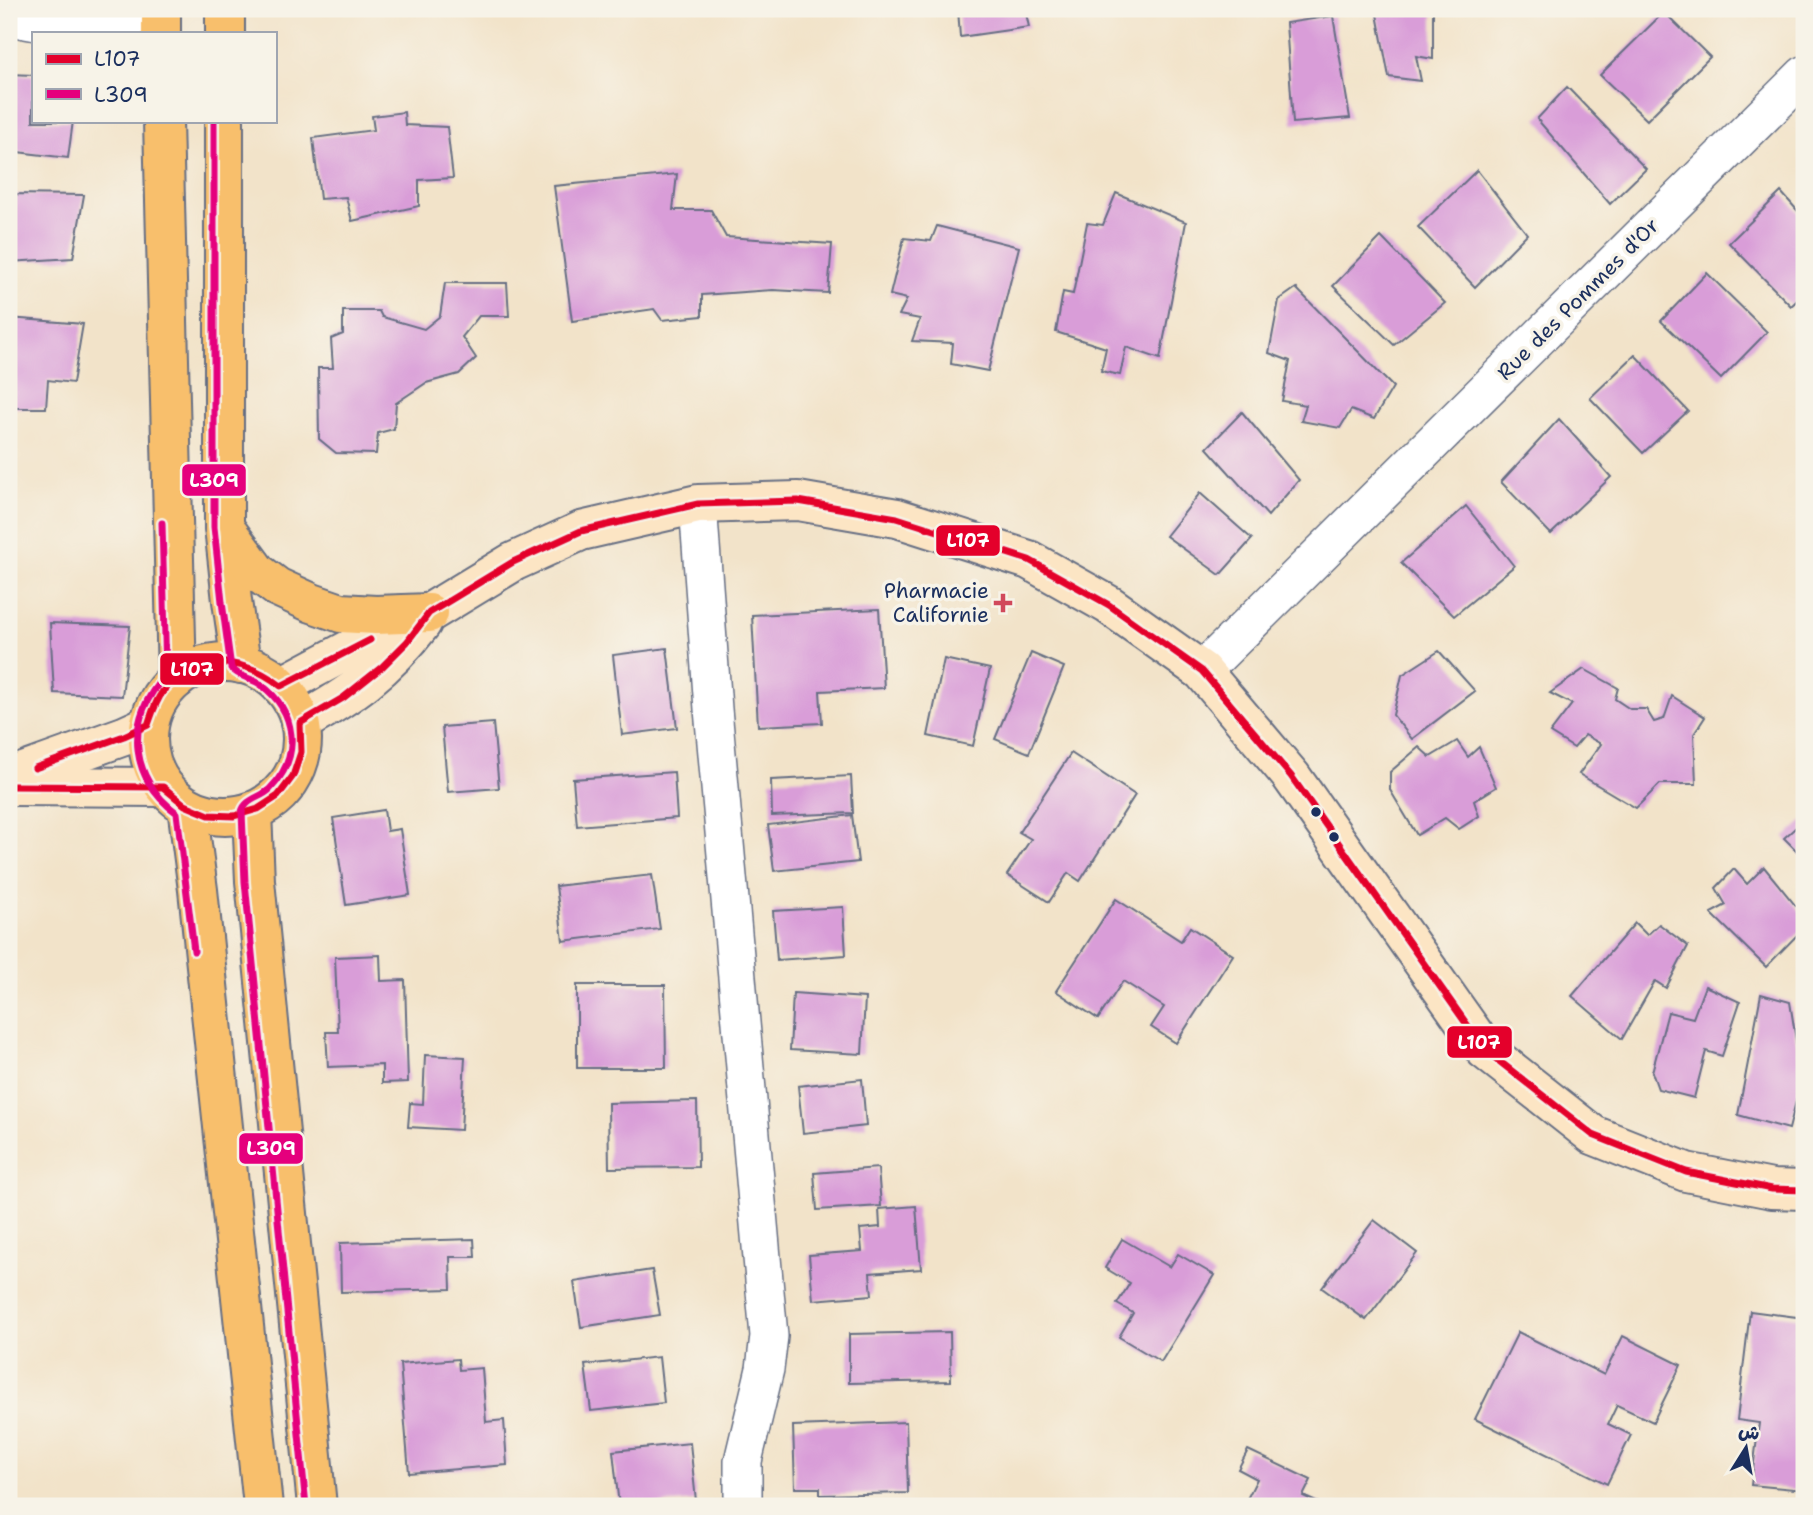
<svg xmlns="http://www.w3.org/2000/svg" width="1813" height="1515" viewBox="0 0 1813 1515" font-family="'Shantell Sans','Playpen Sans Arabic',sans-serif">
<rect width="100%" height="100%" fill="#f7f3e8"/>
<filter id="ink" filterUnits="userSpaceOnUse"><feTurbulence type="fractalNoise" baseFrequency=".0143" numOctaves="2"/><feDisplacementMap in="SourceGraphic" scale="14" xChannelSelector="R" yChannelSelector="G"/><feConvolveMatrix kernelMatrix="1 2 1 2 8 2 1 2 1" color-interpolation-filters="sRGB"/></filter>
<filter id="wash" filterUnits="userSpaceOnUse"><feTurbulence type="fractalNoise" baseFrequency=".00686" numOctaves="4" result="noise"/><feDisplacementMap in="SourceGraphic" scale="28" xChannelSelector="R" yChannelSelector="G"/><feGaussianBlur stdDeviation="1.57" result="paint"/><feColorMatrix in="noise" values="0 0 0 0 0 0 0 0 0 0 0 0 0 0 0 0 0 1.4 0 .05"/><feComposite in="paint" operator="in"/></filter>
<g filter="url(#wash)">
<rect width="100%" height="100%" fill="#f2e3c9"/>
<g id="blocks">
<g fill="#d99dd8">
<path d="M958,9H1025L1029,27L960,37Z"/>
<path d="M1376,9H1433V59L1416,56L1421,81L1389,77Z"/>
<path d="M1664,12L1710,57L1647,120L1600,75Z"/>
<path d="M1333,16L1350,118L1293,123L1286,23Z"/>
<path d="M9,74L33,75V121H73L68,158L9,151Z"/>
<path d="M1567,87L1646,169L1610,204L1537,119Z"/>
<path d="M404,112L405,125L447,127L453,178L419,180V206L352,221L346,197L320,199L313,138L374,130L372,116Z"/>
<path d="M1477,170L1527,234L1475,287L1418,227Z"/>
<path d="M677,174L673,210H711L726,237L832,244L828,293L773,290L702,295V316L662,320L654,309L572,321L554,186Z"/>
<path d="M1781,192L1804,218V294L1791,306L1729,243Z"/>
<path d="M1116,193L1186,222L1160,359L1126,347L1120,375L1101,371L1106,348L1056,332L1063,292L1073,294L1087,223L1103,225Z"/>
<path d="M9,194L84,195L73,258L9,262Z"/>
<path d="M937,226L1019,247L988,371L951,364L953,343L912,341L920,319L899,315L907,299L890,295L904,238L931,241Z"/>
<path d="M1381,237L1445,303L1394,345L1333,286Z"/>
<path d="M1707,273L1767,332L1721,379L1661,321Z"/>
<path d="M445,283H507L509,316H479L462,337L476,358L459,374L426,383L396,403L394,429L378,433L376,454L336,453L319,439L318,368H333L331,339L343,334V311H379L382,317L424,329L440,316Z"/>
<path d="M1296,288L1393,387L1374,419L1351,410L1340,428L1301,421L1306,405L1282,401L1290,361L1269,353L1279,300Z"/>
<path d="M9,318L83,324L73,383L48,380L46,408H9Z"/>
<path d="M1635,355L1688,411L1643,453L1590,398Z"/>
<path d="M1242,412L1299,480L1268,516L1207,448Z"/>
<path d="M1559,419L1611,477L1551,534L1501,482Z"/>
<path d="M1200,493L1252,539L1220,575L1166,536Z"/>
<path d="M1466,506L1514,566L1454,616L1401,563Z"/>
<path d="M879,609L884,688L820,691L822,723L758,726L752,615Z"/>
<path d="M50,623L130,626L122,696L54,693Z"/>
<path d="M667,648L677,728L622,735L613,655Z"/>
<path d="M1439,651L1475,691L1412,739L1393,715L1402,675Z"/>
<path d="M1031,653L1064,667L1029,753L995,739Z"/>
<path d="M944,659L990,669L973,746L928,736Z"/>
<path d="M1584,669L1618,688L1615,699L1630,709H1646L1654,722L1664,719L1672,696L1705,717L1694,734L1696,784H1660L1636,808L1579,774L1601,744L1585,735L1574,748L1550,733L1572,704L1550,693Z"/>
<path d="M493,723L499,788L448,792L442,727Z"/>
<path d="M1457,741L1468,757L1479,747L1496,787L1474,801L1479,816L1459,829L1445,818L1417,835L1390,790V772L1419,747L1430,757Z"/>
<path d="M1071,753L1135,795L1080,881L1068,873L1049,902L1007,875L1031,839L1019,832Z"/>
<path d="M674,772L677,818L577,826L573,779Z"/>
<path d="M851,776L853,813L772,816L771,780Z"/>
<path d="M384,810L387,831L400,829L410,895L346,905L333,818Z"/>
<path d="M852,815L858,862L774,871L768,825Z"/>
<path d="M1804,820V858L1784,838Z"/>
<path d="M1764,867L1804,916V928L1766,967L1711,913L1726,905L1716,888L1734,869L1747,884Z"/>
<path d="M652,875L660,929L563,941L556,886Z"/>
<path d="M1116,899L1181,941L1190,927L1233,955L1176,1043L1151,1027L1164,1007L1123,981L1098,1019L1056,991Z"/>
<path d="M843,907L846,955L777,960L773,911Z"/>
<path d="M1635,923L1647,935L1659,924L1688,946L1666,988L1655,981L1622,1039L1572,996Z"/>
<path d="M380,955L381,981L405,980L408,1082L382,1083V1065L328,1067L326,1032H338L335,957Z"/>
<path d="M577,985H665L666,1068H577Z"/>
<path d="M1705,986L1740,1002L1722,1056L1706,1051L1694,1098L1658,1089L1652,1072L1668,1012L1693,1018Z"/>
<path d="M793,993L865,998L862,1054L790,1050Z"/>
<path d="M1761,994L1790,1002L1802,1078L1789,1129L1738,1115Z"/>
<path d="M425,1055L465,1057L461,1130L408,1127L410,1103L423,1104Z"/>
<path d="M862,1079L866,1126L803,1133L798,1086Z"/>
<path d="M697,1101L698,1167L609,1168L608,1103Z"/>
<path d="M878,1168L881,1206L817,1210L814,1173Z"/>
<path d="M916,1206L921,1269L870,1273L872,1295L813,1300L809,1255L862,1251L860,1229L880,1227L879,1209Z"/>
<path d="M1374,1220L1417,1253L1366,1320L1322,1288Z"/>
<path d="M474,1239L475,1257H450L451,1289L341,1292L340,1243Z"/>
<path d="M1122,1239L1170,1267L1178,1254L1214,1275L1161,1362L1119,1337L1133,1313L1117,1304L1130,1283L1105,1268Z"/>
<path d="M652,1270L660,1315L581,1327L574,1282Z"/>
<path d="M1750,1311L1804,1318V1490L1751,1485L1759,1423L1737,1420Z"/>
<path d="M950,1332L951,1381L849,1383V1334Z"/>
<path d="M1518,1332L1604,1375L1623,1336L1681,1365L1653,1422L1617,1405L1608,1424L1631,1435L1607,1484L1475,1419Z"/>
<path d="M659,1357L664,1403L591,1411L585,1365Z"/>
<path d="M458,1359L459,1370L482,1368L486,1422L504,1420L507,1465L409,1473L400,1364Z"/>
<path d="M906,1422L908,1493L820,1495V1488H795L793,1426Z"/>
<path d="M690,1443L696,1501L644,1506H619L613,1451Z"/>
<path d="M1248,1450L1311,1480L1303,1496L1325,1506H1257L1246,1501L1257,1479L1238,1469Z"/>
</g>
</g>
</g>
<g filter="url(#ink)">
<use href="#blocks" fill-opacity="0" stroke="#666e83" stroke-width="2"/>
<g fill="none" stroke-linecap="round" stroke-linejoin="round">
<g stroke="#666e83" stroke-width="40">
<g id="street">
<path d="M9,17L48,24L161,21"/>
<path d="M698,504L713,709L769,1336L765,1369L743,1461V1506"/>
<path d="M1202,671L1804,75"/>
</g>
</g>
<g stroke="#666e83" stroke-width="42">
<g id="secondary">
<path d="M281,686L358,645L429,613L513,562L581,531L698,504L798,501L897,518L1029,560L1109,605L1202,671L1291,776L1485,1050L1593,1135L1686,1172L1772,1189L1804,1190"/>
<path d="M300,723C351,695 386,670 422,623"/>
<path d="M10,777L124,736L148,725"/>
<path d="M9,786L163,787"/>
</g>
</g>
<g stroke="#666e83" stroke-width="42">
<g id="primary">
<path d="M161,9V33"/>
<path d="M225,33V9"/>
<path d="M163,121L177,679"/>
<path d="M224,121V527L232,601L241,664"/>
<path d="M224,527L257,572L277,587L312,603L341,613L376,615L429,613"/>
<circle cx="225" cy="739" r="77"/>
<path d="M187,807L198,890L263,1506"/>
<path d="M252,812L255,881L317,1506"/>
</g>
</g>
<use href="#street" stroke="#fff" stroke-width="37"/>
<use href="#secondary" stroke="#fce5c4" stroke-width="38"/>
<use href="#primary" stroke="#f8bf6c" stroke-width="38"/>
<g stroke="#f7f3e8" stroke-width="12">
<g id="bus-1">
<path d="M35,768L124,736L148,725C152,713 156,700 164,690C197,652 244,657 281,686L370,640"/>
<path d="M9,786L163,787L185,805L209,815L234,816L258,809L278,796L293,776L301,752L300,723L343,698L382,667L407,642L429,613L513,562L581,531L698,504L798,501L897,518L1029,560L1109,605L1202,671L1291,776L1485,1050L1593,1135L1686,1172L1772,1189L1804,1190"/>
</g>
</g>
<g stroke="#f7f3e8" stroke-width="12">
<g id="bus-2">
<path d="M214,121V527L222,602L231,668C239,677 251,678 260,684C297,711 302,756 270,789C261,798 245,799 242,812L245,882L306,1506"/>
<path d="M162,523L166,675C125,717 128,778 177,813L194,951"/>
</g>
</g>
<use href="#bus-1" stroke="#e4002b" stroke-width="7"/>
<use href="#bus-2" stroke="#e5007d" stroke-width="7"/>
</g>
</g>
<path fill="#d1495b" stroke="#f7f3e8" stroke-width="2.5" d="M999.5 592.5h7v7h7v7h-7v7h-7v-7h-7v-7h7z"/>
<g fill="#1b2f5e" stroke="#f7f3e8" stroke-width="2.5">
<circle cx="1316" cy="812" r="6"/>
<circle cx="1334" cy="837" r="6"/>
</g>
<g text-anchor="middle" stroke-width="7" stroke-linejoin="round" paint-order="stroke">
<g font-size="21" fill="#1b2f5e" stroke="#f7f3e8">
<text transform="translate(1578 299) rotate(-45)" y="7">Rue des Pommes d'Or</text>
</g>
<g font-size="21" fill="#1b2f5e" stroke="#f7f3e8" text-anchor="end">
<text x="989" y="598">Pharmacie<tspan x="989" dy="24">Californie</tspan></text>
</g>
</g>
<g stroke="#f7f3e8" stroke-width="2.5">
<rect x="181" y="463" width="66" height="34" rx="7" fill="#e5007d"/>
<rect x="935" y="524" width="66" height="33" rx="7" fill="#e4002b"/>
<rect x="159" y="652" width="66" height="34" rx="7" fill="#e4002b"/>
<rect x="1446" y="1025" width="67" height="34" rx="7" fill="#e4002b"/>
<rect x="238" y="1132" width="66" height="33" rx="7" fill="#e5007d"/>
</g>
<g font-size="19" text-anchor="middle" font-weight="bold" fill="#fff">
<text x="214" y="487">L309</text>
<text x="968" y="547">L107</text>
<text x="192" y="676">L107</text>
<text x="1479" y="1049">L107</text>
<text x="271" y="1155">L309</text>
</g>
<rect width="1813" height="1515" fill="none" stroke="#f7f3e8" stroke-width="35"/>
<rect x="32" y="32" width="245" height="91" fill="#f7f3e8" stroke="#9fa5b1" stroke-width="2"/>
<rect x="46" y="54" width="35" height="10" fill="#e4002b" stroke="#9fa5b1" stroke-width="2"/>
<text x="94" y="66" font-size="21" fill="#1b2f5e">L107</text>
<rect x="46" y="89" width="35" height="10" fill="#e5007d" stroke="#9fa5b1" stroke-width="2"/>
<text x="94" y="102" font-size="21" fill="#1b2f5e">L309</text>
<g transform="translate(1746 1448) rotate(11)" stroke="#f7f3e8" stroke-width="5" paint-order="stroke">
<path d="M0-5L12 26L0 18L-12 26Z" fill="#1b2f5e"/>
<text y="-10" font-size="19" font-weight="bold" text-anchor="middle" fill="#1b2f5e">ش</text>
</g>
</svg>
